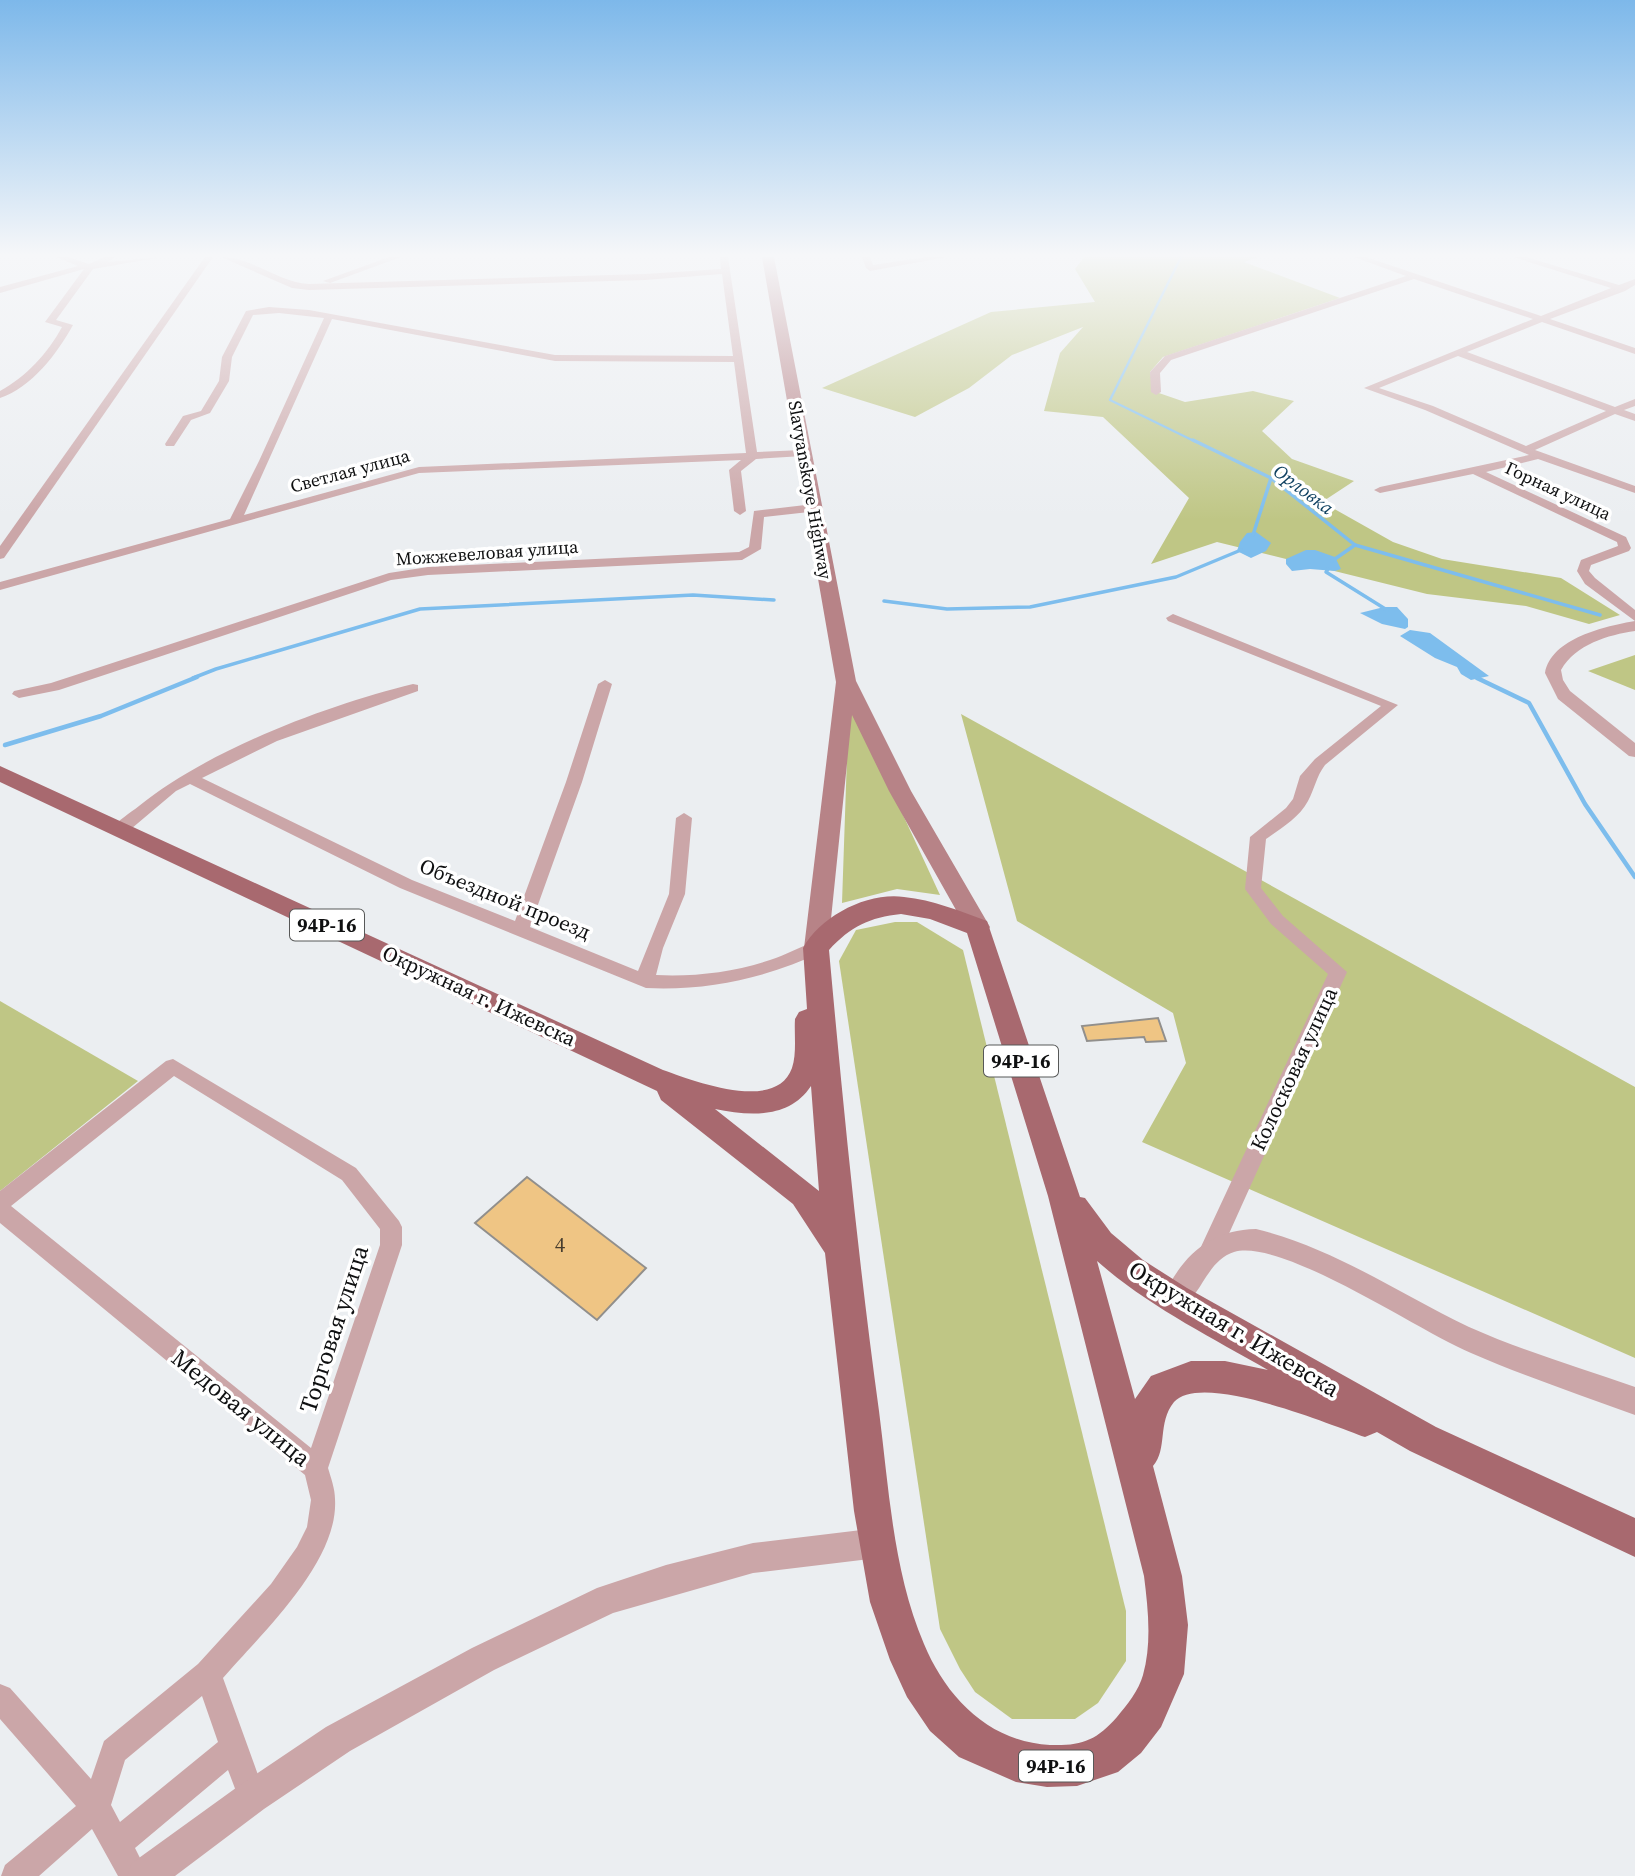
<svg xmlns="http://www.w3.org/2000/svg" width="1635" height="1876" viewBox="0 0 1635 1876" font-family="'Source Serif 4',serif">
<rect width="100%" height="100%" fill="#ebeef1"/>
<g fill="#bfc685">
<path d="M1084,257H1258L1244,262L1340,298L1163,357L1150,372L1156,392L1185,402L1253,391L1294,401L1262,431L1292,459L1354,481L1322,502L1393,542L1442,559L1561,578L1620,615L1589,624L1526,606L1427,594L1217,542L1151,564L1189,498L1103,417L1044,411L1060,353L1083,327L1012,355L969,388L915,417L822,388L991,312L1095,302L1075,269Z"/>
<path d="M1635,655V690L1588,671Z"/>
<path d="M849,698L940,895L897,889L842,903Z"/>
<path d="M961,714L1635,1087V1358L1142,1142L1186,1063L1173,1013L1017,921Z"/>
<path d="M895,922H917L963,950L1126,1611V1661L1098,1703L1075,1719H1012L975,1692L960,1669L940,1629L839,961L856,930Z"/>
<path d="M0,1001L138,1081L0,1191Z"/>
</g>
<g fill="#7dbded">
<path d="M1256,532L1271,543L1266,551L1251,558L1237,551L1240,542L1247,533Z"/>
<path d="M1306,550H1315L1335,557L1341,569L1335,571L1310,569L1292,571L1286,564V559Z"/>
<path d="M1384,607H1397L1408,619V627L1405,629L1382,624L1360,613Z"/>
<path d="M1410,630L1430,633L1489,676L1471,680L1461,674L1457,667L1435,658L1400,636Z"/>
</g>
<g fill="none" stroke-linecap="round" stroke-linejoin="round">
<path stroke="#7dbded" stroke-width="2.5" d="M1181,257L1110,400L1196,442"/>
<g stroke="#7dbded" stroke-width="3.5">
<path d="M1193,440L1271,478L1355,545L1600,615"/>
<path d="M1253,535L1271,478"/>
<path d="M1332,561L1355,545"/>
<path d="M1328,569L1326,572L1387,610"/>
<path d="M884,601L947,609L1030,607L1176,577L1241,550"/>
<path d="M193,678L216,669L420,609L693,595L774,600"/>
</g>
<g stroke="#7dbded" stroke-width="4.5">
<path d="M1477,678L1529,703L1585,804L1635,877"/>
<path d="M5,745L101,716L197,677"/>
</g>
</g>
<g fill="#efc584" stroke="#918f8c" stroke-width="2">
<path d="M1158,1018L1166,1041L1146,1042L1144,1037L1087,1041L1082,1026Z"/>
<path d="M527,1177L646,1268L597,1320L475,1223Z"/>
</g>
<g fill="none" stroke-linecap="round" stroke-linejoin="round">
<g fill="#cba6a8" fill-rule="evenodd">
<path d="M56,257H68L89,264L104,257H115L108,262L162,257L93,269L56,320L73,325C57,354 32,387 0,398V391C26,377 48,353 62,327L45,322L84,269L0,293V287L78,266Z"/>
<path d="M205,257H213L4,558L0,559V546Z"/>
<path d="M221,257C252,257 278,282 309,284L645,274L721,269L720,257H728L757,452L803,450L809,453L803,456L756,459L741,471L746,511L740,515L734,511L729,470L741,460L419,473L0,590V582L230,519L259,461L324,318L279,313L253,315L232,357L229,381L210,413L191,420L174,446H166L165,444L183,416L201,411L219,381L222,357L246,311L269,307L309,310L555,355L733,356L722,274L645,280L309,290L292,288ZM332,319L555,361L734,362L746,453L419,467L244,515Z"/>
<path d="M389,257H401L330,283L323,281Z"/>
<path d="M862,257H870L873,265L926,257H947L870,271L866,268Z"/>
<path d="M1354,257H1366L1541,316L1611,288L1513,257H1526L1619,285L1635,279V285L1625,291L1550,319L1635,348V354L1542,322L1467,352L1615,407L1635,399V406L1624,410L1635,414V421L1615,414L1535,450L1635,486V493L1538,459L1486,472L1626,537L1631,548L1629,551L1591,565L1589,571L1595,578L1635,610V621L1585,584L1577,571L1581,560L1618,546L1617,542L1473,474L1380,493L1374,490L1380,487L1529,455L1425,410L1364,388L1533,319L1414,279L1171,360L1160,373L1161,392L1156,395L1151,392L1150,372L1165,356L1406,276ZM1458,356L1606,411L1526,446L1433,406L1379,388Z"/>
<path d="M814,504L818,505V511L764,517L761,549L742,560L428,575L391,580L59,690L19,698L12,694L14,691L51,683L389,573L428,567L739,552L749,547L754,511Z"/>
<path d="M1173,614L1398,705L1325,765C1316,777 1315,788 1308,801C1299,818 1281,828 1266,839L1261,888L1283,916L1347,972L1218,1258L1210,1260L1202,1258L1199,1251L1328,974L1271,924L1245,889L1250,837L1286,808L1293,799L1300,776L1315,759L1381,706L1168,621L1166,618Z"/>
<path d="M605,680L612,684L582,782L530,927L638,971L669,894L676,818L684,813L692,818L685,894L663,948L656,975C694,977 734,972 770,960C786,955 800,946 816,942L822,944L825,948L822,952C766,978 708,991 646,988L400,888L190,784L176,791L125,834H113L111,830C118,820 130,813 139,806C208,750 327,705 413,684L418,685V691L277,741L202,778L412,880L515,921L566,782L598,684Z"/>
<path d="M173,1059L356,1168L399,1221L402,1227V1245L328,1468C331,1478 335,1489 335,1499C339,1562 261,1634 223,1678L266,1797L262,1807L252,1811L242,1807L228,1770L135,1848L149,1876H118L92,1829L39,1876H1L5,1865L76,1806L0,1719V1684L10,1688L91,1779L104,1741L198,1664L271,1584L297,1547L307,1527L311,1500L305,1475L0,1223V1191L166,1061ZM174,1076L342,1180L380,1229V1245L311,1448L11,1206ZM202,1696L218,1742L120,1822L111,1805L125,1760Z"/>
</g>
<g fill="#cba6a8" fill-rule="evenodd">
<path d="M1635,621V631C1608,635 1576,644 1561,670L1563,680L1570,691L1635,743V757L1629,756L1558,699L1545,673C1551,638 1606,626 1635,621Z"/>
<path d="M1256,1229C1334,1248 1398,1293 1469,1327C1523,1351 1580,1368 1635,1387V1415C1580,1395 1524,1376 1471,1353C1420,1332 1283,1238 1234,1252C1205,1261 1201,1301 1175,1311L1166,1308L1162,1299C1181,1257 1209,1230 1256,1229Z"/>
<path d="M878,1528L889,1532L893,1543L889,1554L878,1558L753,1573L613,1613L494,1670L350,1751L264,1809L175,1876H127L132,1863L240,1785L326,1727L472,1648L597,1588L666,1565L753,1543Z"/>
</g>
<path fill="#b78387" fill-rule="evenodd" d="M762,257H774L856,681L911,791L990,927L987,933L978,936L969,933L889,791L852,715L828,948L825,954L816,957L807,954L804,948L836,682Z"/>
<path fill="#a8696f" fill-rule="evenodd" d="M0,766L663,1070C694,1081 776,1113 792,1068C797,1053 794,1034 795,1019L799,1012L807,1009L803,948C821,916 867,892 904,897C933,900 960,911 987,921L1080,1197L1085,1198L1111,1233L1143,1260L1187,1288L1436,1427L1635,1518V1557L1410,1451L1377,1432L1365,1437C1331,1425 1202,1371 1174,1402C1157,1423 1168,1449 1153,1466L1182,1576L1188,1625L1184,1674L1161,1727L1141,1753L1118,1772L1077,1786L1047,1787L1016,1782L959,1757L930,1731L907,1697L890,1660L870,1602L854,1511L825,1253L793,1204L661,1100L657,1091L0,782ZM901,914L930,919L967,933L1048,1196L1144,1576C1148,1608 1152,1643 1143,1675C1139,1690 1127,1705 1117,1717C1096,1741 1081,1746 1050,1745C989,1742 946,1697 924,1644C893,1571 889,1489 879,1411C858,1258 843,1105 829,950C850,927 870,917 901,914ZM811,1086L819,1191L715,1109C750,1116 789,1119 811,1086ZM1097,1261C1148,1306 1209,1336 1268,1370L1225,1361H1191L1151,1376L1135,1399Z"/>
</g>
<linearGradient id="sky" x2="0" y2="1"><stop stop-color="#7db8ea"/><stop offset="0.49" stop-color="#f6f7f9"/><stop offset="1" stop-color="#f6f7f9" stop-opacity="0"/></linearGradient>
<rect width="1635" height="520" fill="url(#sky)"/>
<g text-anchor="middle" stroke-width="7" stroke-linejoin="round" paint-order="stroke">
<g font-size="18" fill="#0f1011" stroke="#fff">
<text transform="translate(350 471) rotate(-15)" y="6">Светлая улица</text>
<text transform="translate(810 490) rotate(80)" y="6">Slavyanskoye Highway</text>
<text transform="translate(1558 491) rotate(25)" y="6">Горная улица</text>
<text transform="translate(487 553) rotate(-4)" y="6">Можжевеловая улица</text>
</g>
<g font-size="19" font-style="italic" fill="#0f4161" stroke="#fff">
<text transform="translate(1304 489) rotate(37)" y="7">Орловка</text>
</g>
<g fill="#fff" stroke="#575858" stroke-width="2">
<rect x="290" y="909.5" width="74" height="31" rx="5"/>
<rect x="984" y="1045.5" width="74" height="31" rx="5"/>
<rect x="1019" y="1750.5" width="74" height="31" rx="5"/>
</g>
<g font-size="19" font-weight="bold" fill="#0f1011">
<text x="327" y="932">94Р-16</text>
<text x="1021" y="1068">94Р-16</text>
<text x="1056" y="1773">94Р-16</text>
</g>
<g font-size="21" fill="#0f1011" stroke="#fff">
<text transform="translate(505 899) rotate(22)" y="7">Объездной проезд</text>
<text transform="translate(479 996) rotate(25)" y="7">Окружная г. Ижевска</text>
<text transform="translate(1294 1069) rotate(-65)" y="7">Колосковая улица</text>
</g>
<g font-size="21" fill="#473d2e">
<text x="560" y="1252">4</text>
</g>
<g font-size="24" fill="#0f1011" stroke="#fff">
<text transform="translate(334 1329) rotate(-72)" y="8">Торговая улица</text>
<text transform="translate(1234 1329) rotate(31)" y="8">Окружная г. Ижевска</text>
<text transform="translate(241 1408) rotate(39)" y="8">Медовая улица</text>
</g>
</g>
</svg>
